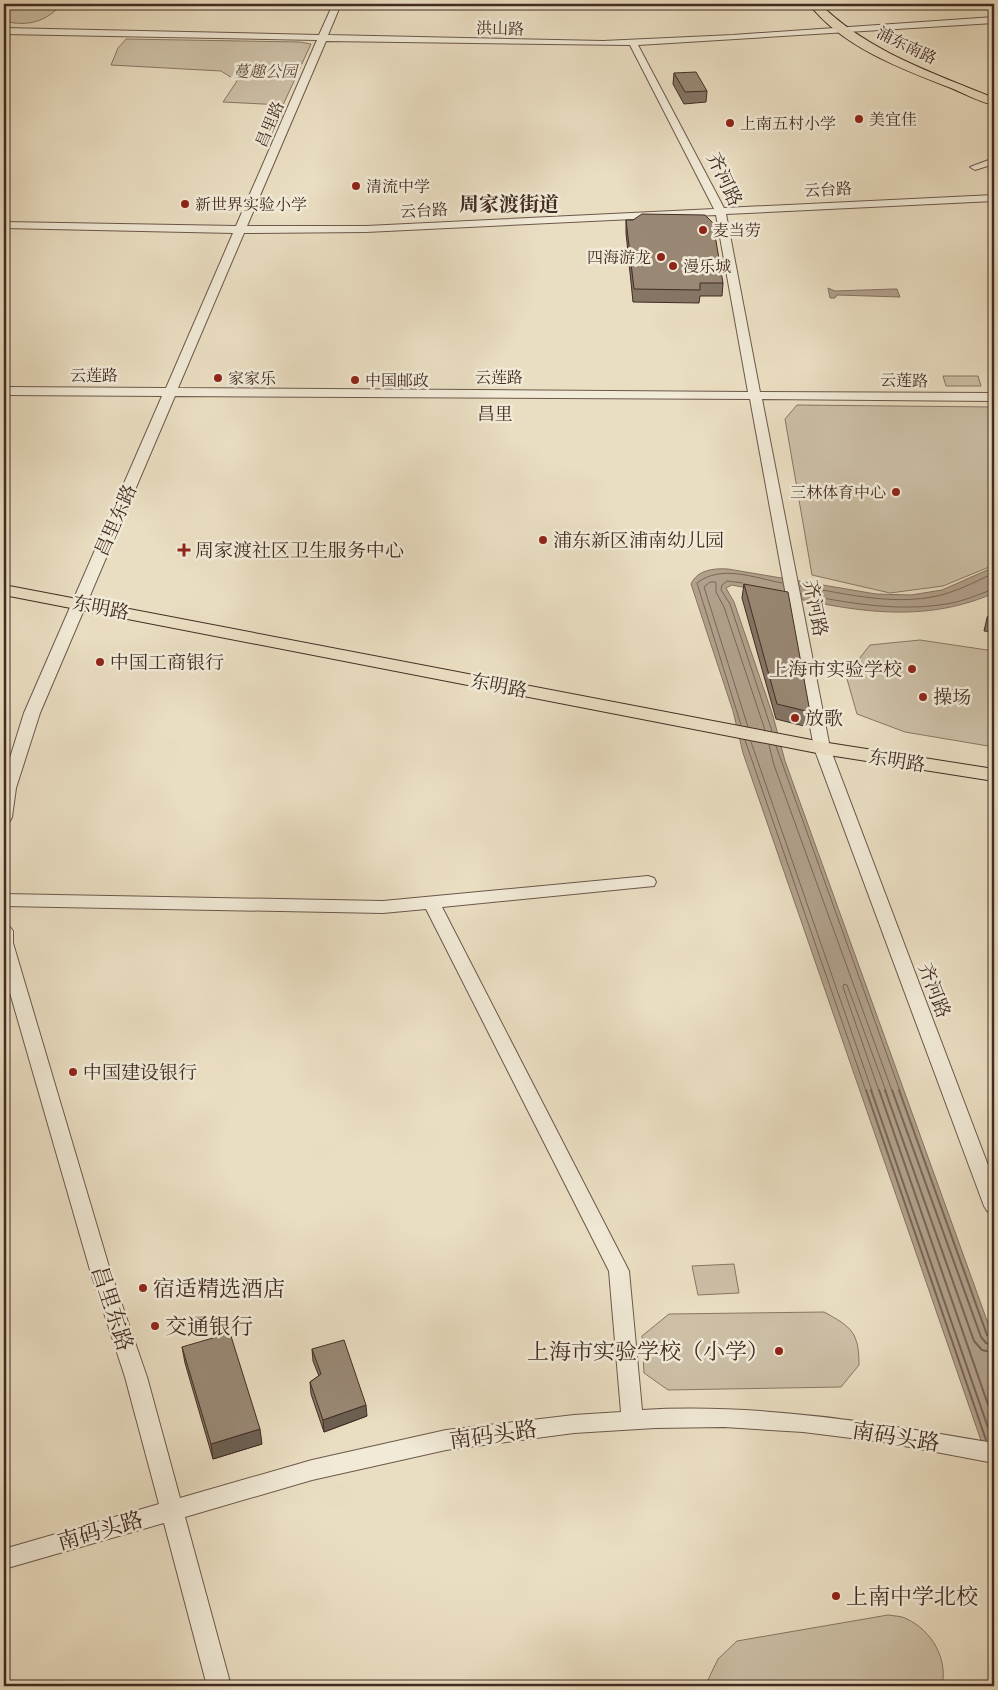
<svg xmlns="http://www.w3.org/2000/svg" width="998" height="1690" viewBox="0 0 998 1690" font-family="'IM FELL French Canon','Noto Serif SC',serif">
<rect width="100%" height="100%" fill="#eadec2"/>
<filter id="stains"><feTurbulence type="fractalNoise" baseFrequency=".004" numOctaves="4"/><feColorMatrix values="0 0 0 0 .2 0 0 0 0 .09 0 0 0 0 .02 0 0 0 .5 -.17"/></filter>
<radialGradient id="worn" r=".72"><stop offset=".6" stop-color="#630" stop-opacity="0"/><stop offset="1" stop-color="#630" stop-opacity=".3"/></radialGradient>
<g fill="#cdc0a7" stroke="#887664">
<path d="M7,4H62C46,22 27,27 4,21V7Z"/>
<path d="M126,39L300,42L311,44L283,105L223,102L237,81L221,71L111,65L118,48Z"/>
<path d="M943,376H978L981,386H946Z"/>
<path d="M797,405L994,407V565L943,586L890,593L812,575L785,419Z"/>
<path d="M920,640L994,651V747L905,732L857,714L847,679L859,659L870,645Z"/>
<path d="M734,1264L739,1293L698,1295L692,1266Z"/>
<path d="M824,1312C852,1327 859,1333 859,1365L841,1387L668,1390L644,1373L642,1336L669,1314Z"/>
<path d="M888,1615C894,1616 902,1616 907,1619C932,1631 948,1659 942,1686H705L718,1659L737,1641Z"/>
</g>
<g fill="#b1a18c" stroke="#857262">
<path d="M828,288L835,291L893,289H897L900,297L837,295L835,298H830Z"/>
<path d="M994,567V593C906,632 821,602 732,585L726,588L734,602L773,716L785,761L994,1340V1478L743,753L733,711L691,584C697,570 714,568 728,569L876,594L911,595L942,590Z"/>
</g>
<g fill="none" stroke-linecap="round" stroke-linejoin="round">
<g stroke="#7a6657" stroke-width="1">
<path d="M743,583L727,581L722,585L721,590L730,604L772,731"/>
<path d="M800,586C848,594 900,608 948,593C964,588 979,580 994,573"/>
<path d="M801,594C849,603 897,612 946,604C962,602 979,594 994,589"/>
<path d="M741,725L697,583C721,564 755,578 782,583"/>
<path d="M748,727L704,587L710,582H716V592L724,607L765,730"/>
<path d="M745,740L866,1091"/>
<path d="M751,742L872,1091"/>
<path d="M769,745L774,765L892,1091"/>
<path d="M776,746L900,1091"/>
<path d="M879,1091L843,987L844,984L847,985L886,1091"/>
</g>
<g stroke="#7a6657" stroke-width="2">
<path d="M866,1090L986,1440"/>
<path d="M871,1090L993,1442"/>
<path d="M879,1090L994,1422"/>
<path d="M885,1090L974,1341L982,1350L994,1353"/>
<path d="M892,1090L981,1337L986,1343L994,1346"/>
<path d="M899,1090L987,1335L994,1339"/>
</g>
<g stroke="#6c584a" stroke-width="2">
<g id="minor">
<path d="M333,4H341L328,35L603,41L733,35L994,17V23L638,45L724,208L994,195V201L726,214L760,392L994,393V401L762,399L830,748L994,1181V1214L987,1211L984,1206L814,748L750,399L175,396L40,713L16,788L12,817L10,821L4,822V777L24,713L162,396L4,395V387L166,388L233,233L4,228V222L236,226L317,40L4,34V28L319,35ZM326,41L630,45L714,209L366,226H247ZM716,215L748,392L178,388L244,233L366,232Z"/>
<path d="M994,158V164L975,170L970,167Z"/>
<path d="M648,876L654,878L656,882L654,886L442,907L629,1271L642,1410C761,1403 877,1423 994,1443V1463L883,1442L803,1432L724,1427L655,1428L574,1433L446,1450L312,1480L185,1517L231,1686H207L164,1523L4,1569V1549L159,1504L125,1377L90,1270L4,972V925L10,927L13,931V943L110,1270L147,1377L180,1498L312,1460L446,1430L574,1415L621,1412L609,1271L426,909L383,913L4,906V894L383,901Z"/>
</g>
</g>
<g stroke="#422b22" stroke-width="2">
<g id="major">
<path d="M809,4H820C867,51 933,73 994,98V105C980,102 965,94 951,88C902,69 842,47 809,4Z"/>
<path d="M4,585L822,742L994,769V781L822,754L4,595Z"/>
</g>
</g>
<use href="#minor" fill="#f1ead7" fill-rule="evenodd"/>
<use href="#major" fill="#eadec2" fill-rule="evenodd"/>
</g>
<g fill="#847565" stroke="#422b22">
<path d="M674,73L707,91L706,102L684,104L673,84Z"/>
<path d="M626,220L723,283L722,296H700L699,303L633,302L626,233Z"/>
<path d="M744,584L810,712L808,727L776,719L742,598Z"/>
<path d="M994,606V632L984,631L987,618Z"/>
<path d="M182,1347L262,1444L213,1459L185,1363Z"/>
<path d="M312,1349L367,1416L324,1432L311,1394L310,1382L319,1376L313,1361Z"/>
</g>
<g fill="#6b5f52" stroke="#422b22">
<path d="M366,1405L367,1416L324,1432L323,1420Z"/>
<path d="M260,1429L262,1444L213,1459L211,1444Z"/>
</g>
<g fill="#998875" stroke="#422b22">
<path d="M696,72L707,91L685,92L674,73Z"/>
<path d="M642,214L705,215L713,223L723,283H700V290L634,289L626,220H633Z"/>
<path d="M744,584L788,592L810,712L777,704Z"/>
<path d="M994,606V619L987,618Z"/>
<path d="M230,1333L260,1429L211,1444L182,1347Z"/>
<path d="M344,1340L366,1405L323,1420L310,1382L321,1374L312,1349Z"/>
</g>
<g fill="#8f2418" stroke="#f1ead7" stroke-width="2">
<circle cx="859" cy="119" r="5"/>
<circle cx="730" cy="123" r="5"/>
<circle cx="356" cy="186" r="5"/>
<circle cx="185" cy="204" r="5"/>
<circle cx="703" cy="230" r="5"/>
<circle cx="661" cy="257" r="5"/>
<circle cx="673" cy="266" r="5"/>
<circle cx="218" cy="378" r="5"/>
<circle cx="355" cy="380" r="5"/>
<circle cx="896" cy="492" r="5"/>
<circle cx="543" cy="540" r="5"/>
<path d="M181.5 542.5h5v5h5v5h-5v5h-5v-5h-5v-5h5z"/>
<circle cx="100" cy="662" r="5"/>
<circle cx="912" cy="669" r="5"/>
<circle cx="923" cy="697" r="5"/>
<circle cx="795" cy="718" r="5"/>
<circle cx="73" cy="1072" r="5"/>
<circle cx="143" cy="1288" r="5"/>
<circle cx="155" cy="1326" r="5"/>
<circle cx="779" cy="1351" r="5"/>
<circle cx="836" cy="1596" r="5"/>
</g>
<g text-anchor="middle" stroke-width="5" stroke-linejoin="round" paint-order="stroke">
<g font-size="16" fill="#422b22" stroke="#f1ead7">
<text transform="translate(500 28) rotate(1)" y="6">洪山路</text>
<text transform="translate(907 45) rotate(26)" y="6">浦东南路</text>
<text transform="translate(269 124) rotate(-67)" y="6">昌里路</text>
<text transform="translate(828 189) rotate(-3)" y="6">云台路</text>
<text transform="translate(424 210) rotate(-3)" y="6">云台路</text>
<text x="94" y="381">云莲路</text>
<text x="499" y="383">云莲路</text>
<text transform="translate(904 380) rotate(1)" y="6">云莲路</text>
</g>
<g font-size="16" font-style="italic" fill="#5e493d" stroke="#f1ead7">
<text x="265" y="77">蔓趣公园</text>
</g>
<g font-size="16" fill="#422b22" stroke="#f1ead7" text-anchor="start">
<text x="869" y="125">美宜佳</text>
<text x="740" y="129">上南五村小学</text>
<text x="366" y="192">清流中学</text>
<text x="195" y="210">新世界实验小学</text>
<text x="713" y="236">麦当劳</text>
<text x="651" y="263" text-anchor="end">四海游龙</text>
<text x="683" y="272">漫乐城</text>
<text x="228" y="384">家家乐</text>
<text x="365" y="386">中国邮政</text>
<text x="886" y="498" text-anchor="end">三林体育中心</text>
</g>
<g font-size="18" fill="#422b22" stroke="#f1ead7">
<text x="495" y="420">昌里</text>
</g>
<g font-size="19" fill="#422b22" stroke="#f1ead7">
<text transform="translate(725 179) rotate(65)" y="7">齐河路</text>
<text transform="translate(115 520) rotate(-66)" y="7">昌里东路</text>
<text transform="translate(101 607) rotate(11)" y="7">东明路</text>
<text transform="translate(816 608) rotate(79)" y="7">齐河路</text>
<text transform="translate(499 685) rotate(11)" y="7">东明路</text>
<text transform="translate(897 760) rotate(9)" y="7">东明路</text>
<text transform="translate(935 990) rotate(69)" y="7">齐河路</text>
</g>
<g font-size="19" fill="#422b22" stroke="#f1ead7" text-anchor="start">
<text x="553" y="547">浦东新区浦南幼儿园</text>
<text x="195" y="557">周家渡社区卫生服务中心</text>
<text x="110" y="669">中国工商银行</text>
<text x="902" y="676" text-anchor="end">上海市实验学校</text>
<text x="933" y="704">操场</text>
<text x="805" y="725">放歌</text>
<text x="83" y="1079">中国建设银行</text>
</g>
<g font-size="20" font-weight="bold" fill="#422b22" stroke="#f1ead7">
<text x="509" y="211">周家渡街道</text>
</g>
<g font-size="22" fill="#422b22" stroke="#f1ead7" text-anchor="start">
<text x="153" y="1296">宿适精选酒店</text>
<text x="165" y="1334">交通银行</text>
<text x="769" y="1359" text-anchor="end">上海市实验学校（小学）</text>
<text x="846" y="1604">上南中学北校</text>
</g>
<g font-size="22" fill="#422b22" stroke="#f1ead7">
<text transform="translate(113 1308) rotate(72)" y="8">昌里东路</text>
<text transform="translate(493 1434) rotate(-8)" y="8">南码头路</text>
<text transform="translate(896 1436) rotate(9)" y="8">南码头路</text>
<text transform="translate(100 1530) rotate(-16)" y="8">南码头路</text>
</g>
</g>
<rect width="998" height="1690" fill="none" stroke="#eadec2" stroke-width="20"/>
<rect x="5" y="5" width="988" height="1680" fill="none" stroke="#422b22" stroke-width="2.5"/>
<rect x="10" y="10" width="978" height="1670" fill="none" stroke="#422b22"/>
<rect width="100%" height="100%" filter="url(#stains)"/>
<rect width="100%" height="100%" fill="url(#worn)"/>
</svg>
